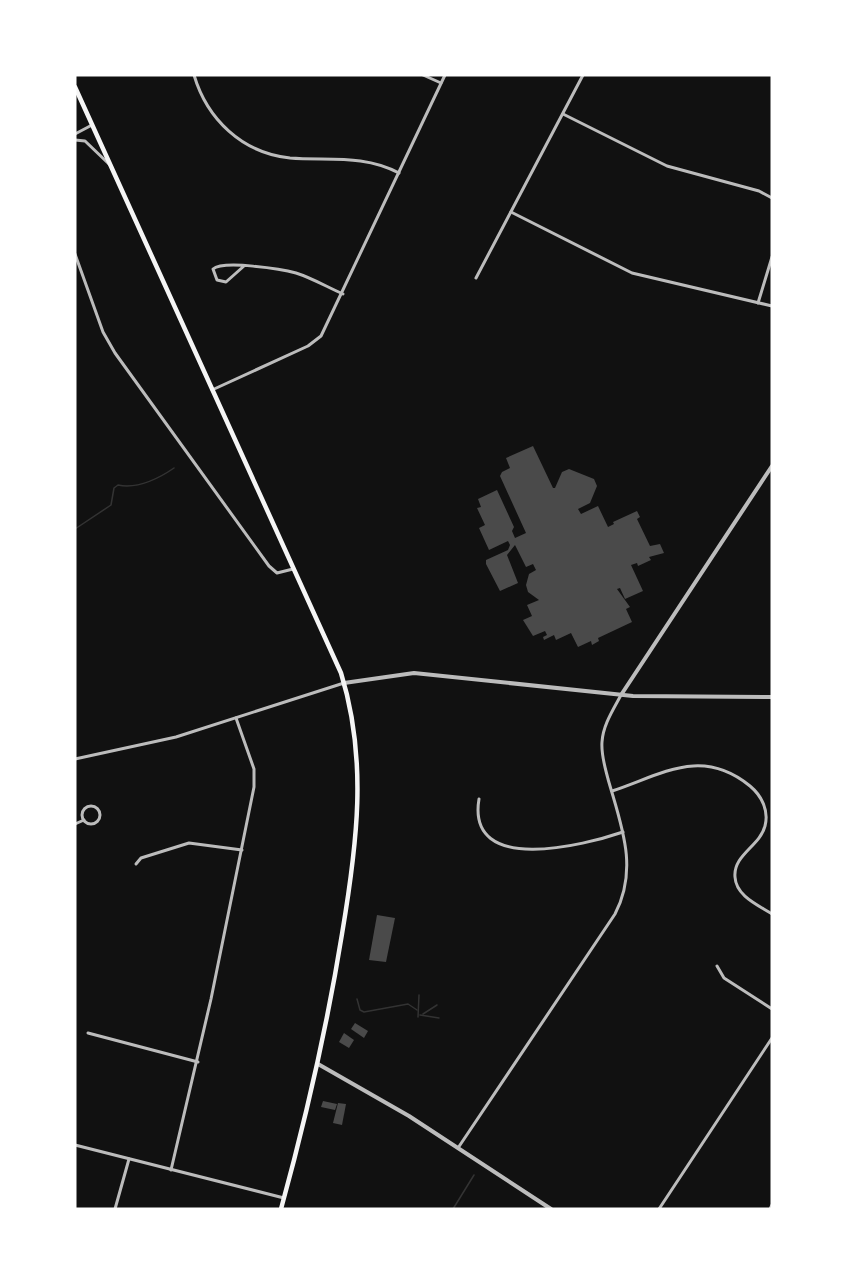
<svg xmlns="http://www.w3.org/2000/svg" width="847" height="1284" viewBox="0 0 847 1284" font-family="'Alegreya Sans',sans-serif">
<rect width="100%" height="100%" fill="#111"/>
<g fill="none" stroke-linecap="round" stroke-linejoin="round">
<g stroke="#333" stroke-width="1.5">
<path d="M75,529L111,505L114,488L118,485C138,489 158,479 174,468"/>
<path d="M357,999L360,1010L364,1012L408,1004L417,1010"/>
<path d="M423,1014L437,1005"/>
<path d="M420,1015L439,1018"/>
<path d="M418,1017L419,995"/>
<path d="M453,1209L474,1175"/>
</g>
</g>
<g fill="#4a4a4a">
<path d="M533,446L553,488H555L562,472L569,469L594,479L597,486L590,503L578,509L581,514L598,506L608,527L614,524L613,522L637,511L640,517L637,519L650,546L660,544L664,553L649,557L651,560L638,566L637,563L631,565L643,591L625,599L620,588L617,589L630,607L626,609L632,622L598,638L599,641L592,645L591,641L578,647L571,633L556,640L554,635L544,640L543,637L547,635L545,631L533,636L523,620L532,616L527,605L539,600L528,592L526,585L529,574L536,570L533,564L526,567L515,545L507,555L518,583L500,591L486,564V560L508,550L510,545L508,541L489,550L479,528L485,525L477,508L481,507L478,499L497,490L514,527L512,531L515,538L526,533L500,476L502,472L510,468L506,458Z"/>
<path d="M377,915L395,918L386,962L369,960Z"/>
<path d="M355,1023L368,1031L364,1038L351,1029Z"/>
<path d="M344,1033L354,1040L349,1048L339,1042Z"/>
<path d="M323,1101L337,1104L335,1110L321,1107Z"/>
<path d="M338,1103L346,1104L342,1125L333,1123Z"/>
</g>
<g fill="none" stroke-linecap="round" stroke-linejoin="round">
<g stroke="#bcbcbc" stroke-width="3">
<path d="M194,75C207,119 242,153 290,158C327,161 364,154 399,173"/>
<path d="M423,75L441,83"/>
<path d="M563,114L667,166L759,191L772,198"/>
<path d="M75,134L92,125"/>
<path d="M75,140L85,141L109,164"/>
<path d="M511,212L632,273L772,306"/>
<path d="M75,254L103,332L115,353L269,566L277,573L293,569"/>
<path d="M244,266L226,282L217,280L213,269C223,260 282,269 296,273C312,278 327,287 343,294"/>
<path d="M476,278L583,75"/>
<path d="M758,303L772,257"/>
<path d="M212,390L308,346L321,336L445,75"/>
<path d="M75,759L176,737L344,683"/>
<path d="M612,791C661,775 701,746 750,786C762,796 769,811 765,826C760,846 733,855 735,877C736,896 758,905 772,914"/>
<path d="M479,799C466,876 585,845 623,832"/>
<circle cx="91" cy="815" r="9"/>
<path d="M75,824L84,820"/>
<path d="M136,864L141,858L189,843L242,850"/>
<path d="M717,966L724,978L772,1009"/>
<path d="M88,1033L198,1062"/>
<path d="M75,1145L284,1198"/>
<path d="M458,1148L615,914C639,868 621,825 608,779C605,767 601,755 602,742C603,725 613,710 621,695"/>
<path d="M171,1170L211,999L254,787V769L236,718"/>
<path d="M115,1209L129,1159"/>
<path d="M659,1209L772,1038"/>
<path d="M770,1209L772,1205"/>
</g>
<g stroke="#bcbcbc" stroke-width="4">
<path d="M344,683L414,673L633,696L772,697"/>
<path d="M621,695L772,466"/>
<path d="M318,1064L409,1116L551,1209"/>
</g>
<path stroke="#f5f5f5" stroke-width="4.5" d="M75,87L341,673C368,760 357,845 342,934C327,1027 306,1118 281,1209"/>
</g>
<rect width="847" height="1284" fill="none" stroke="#ffffff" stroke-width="153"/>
</svg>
